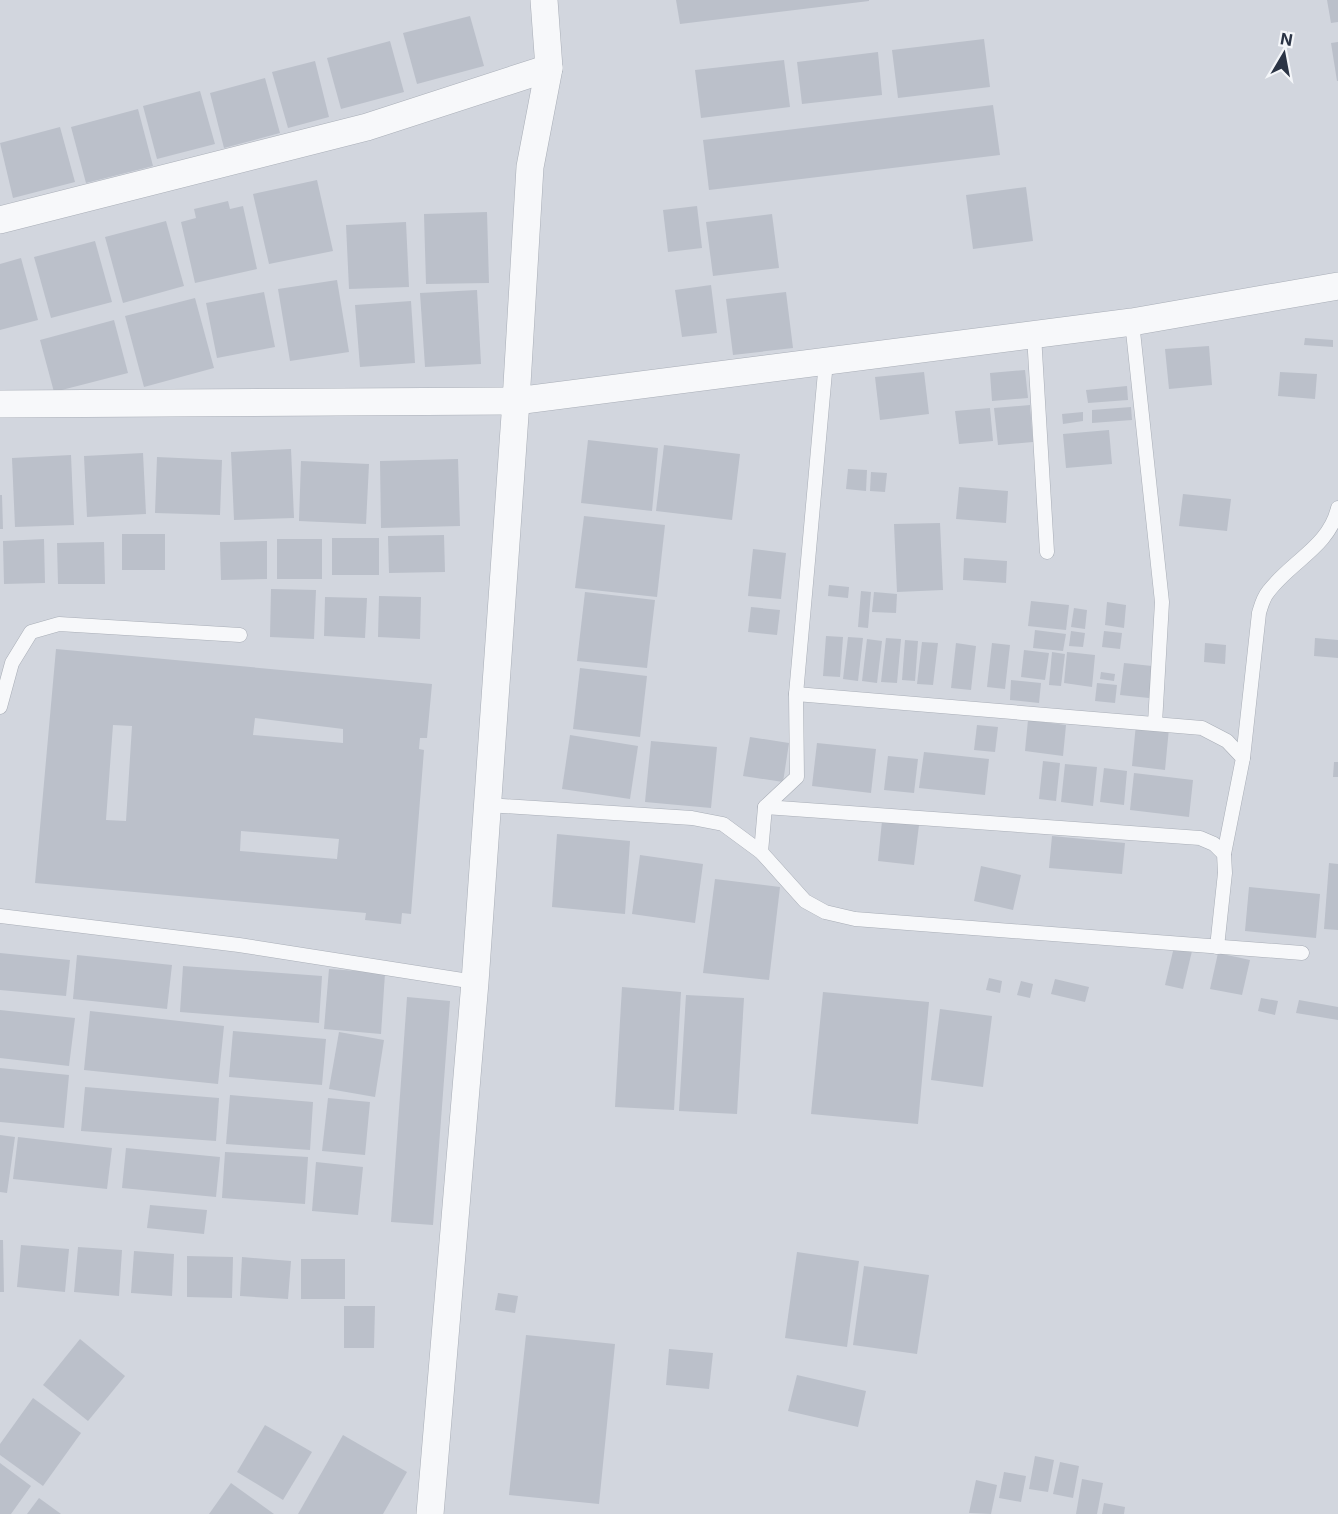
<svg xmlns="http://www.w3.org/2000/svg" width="1338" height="1514" viewBox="0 0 1338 1514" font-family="Inter,sans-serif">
<rect width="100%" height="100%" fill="#e4e7ec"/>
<rect fill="#d2d6de" x="0" y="0" width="1338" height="1514"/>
<g fill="#bbc0ca" fill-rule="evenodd">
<path d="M676,0H869V1L680,24Z"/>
<path d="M1327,0H1338V22L1331,23Z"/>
<path d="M470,16L484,66L417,84L403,33Z"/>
<path d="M984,39L990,87L898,98L892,50Z"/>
<path d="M390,41L404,92L341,109L327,58Z"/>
<path d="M1338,42V81H1337L1331,43Z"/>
<path d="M878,52L882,95L802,104L797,62Z"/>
<path d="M784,60L790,107L701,118L695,70Z"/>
<path d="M315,61L329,117L288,128L272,72Z"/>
<path d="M265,78L280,133L224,148L210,93Z"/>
<path d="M200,91L215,144L157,159L143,106Z"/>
<path d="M993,105L1000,155L709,190L703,140Z"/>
<path d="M138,109L153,166L86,183L71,127Z"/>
<path d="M60,127L75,182L13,198L0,143Z"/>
<path d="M317,180L333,251L269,264L253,194Z"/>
<path d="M1026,187L1033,241L973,249L966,195Z"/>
<path d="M228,201L230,209L243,206L257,269L195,283L181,222L196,218L194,209Z"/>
<path d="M697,206L702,248L668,252L663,210Z"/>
<path d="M487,212L489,283L426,284L424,214Z"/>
<path d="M772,214L779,268L713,276L706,222Z"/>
<path d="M166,221L184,286L123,303L105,237Z"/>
<path d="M406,222L409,287L349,289L346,225Z"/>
<path d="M95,241L112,302L51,318L34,257Z"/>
<path d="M21,258L38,320L0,330V264Z"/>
<path d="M337,280L349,352L290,361L278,289Z"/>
<path d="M711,285L717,333L682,337L675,290Z"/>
<path d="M477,290L481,364L425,367L420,293Z"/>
<path d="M264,292L275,347L217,358L206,303Z"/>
<path d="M786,292L793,348L733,355L726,299Z"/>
<path d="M195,298L214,368L144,387L125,316Z"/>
<path d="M411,301L415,363L360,367L355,305Z"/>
<path d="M114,320L128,373L54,392L40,340Z"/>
<path d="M1305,338L1333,340V347L1304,345Z"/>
<path d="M1209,346L1212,385L1169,389L1165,349Z"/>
<path d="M1025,370L1028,398L992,401L990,373Z"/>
<path d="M924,372L929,414L880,420L875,377Z"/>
<path d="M1280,372L1317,374L1315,399L1278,396Z"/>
<path d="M1127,386L1128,400L1088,403L1086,390Z"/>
<path d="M1030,405L1033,442L998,445L994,408Z"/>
<path d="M1131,407L1132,420L1092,423V410Z"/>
<path d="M990,408L993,441L959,444L955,411Z"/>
<path d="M1083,412V421L1063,424L1062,414Z"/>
<path d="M1109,430L1112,464L1066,468L1063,434Z"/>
<path d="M588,440L658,448L652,511L581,503Z"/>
<path d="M664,445L740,454L732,520L656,511Z"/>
<path d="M291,449L294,518L234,520L231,452Z"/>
<path d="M143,453L146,514L87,517L84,456Z"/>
<path d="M71,455L74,525L15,527L12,458Z"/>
<path d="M157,457L222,460L220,515L155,513Z"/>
<path d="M458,459L460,526L381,528L380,461Z"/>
<path d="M301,461L369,464L366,524L299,521Z"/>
<path d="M848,469L867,470L866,491L846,489Z"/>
<path d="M871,472L887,473L885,492L870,491Z"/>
<path d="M959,487L1008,491L1006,523L956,519Z"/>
<path d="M1183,494L1231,499L1227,531L1179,526Z"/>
<path d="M0,495H2L3,529H0Z"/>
<path d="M584,516L665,525L657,597L575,588Z"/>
<path d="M940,523L943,590L897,592L894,524Z"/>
<rect x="122" y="534" width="43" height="36"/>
<path d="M444,535L445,572L389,573L388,536Z"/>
<rect x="332" y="538" width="47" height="37"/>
<path d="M44,539L45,583L4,584L3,541Z"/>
<rect x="277" y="539" width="45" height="40"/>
<path d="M267,541V579L221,580L220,542Z"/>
<path d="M104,542L105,584H58L57,543Z"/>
<path d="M753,549L786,553L781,599L748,596Z"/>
<path d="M964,558L1007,561L1006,583L963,580Z"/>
<path d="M829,585L849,587L848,598L828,596Z"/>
<path d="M271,589L316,590L314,639L270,637Z"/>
<path d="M861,591L871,592L868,628L858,627Z"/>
<path d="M585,592L655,600L647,668L577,661Z"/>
<path d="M874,592L897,594L896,613L872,612Z"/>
<path d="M379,596L421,597L420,639L378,637Z"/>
<path d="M325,597L367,598L365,638L324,636Z"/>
<path d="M1031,601L1069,605L1066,630L1028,626Z"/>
<path d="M1107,602L1126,605L1124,628L1105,625Z"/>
<path d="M751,607L780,610L777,635L748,632Z"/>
<path d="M1074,608L1087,610L1085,629L1071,627Z"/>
<path d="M1035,630L1066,634L1063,651L1033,648Z"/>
<path d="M1071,631L1085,633L1083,647L1069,646Z"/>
<path d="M1104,631L1122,633L1120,649L1102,647Z"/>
<path d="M826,636L843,637L840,677L823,676Z"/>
<path d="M848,637L863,638L858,681L843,679Z"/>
<path d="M886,638L901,639L897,683L881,682Z"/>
<path d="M1315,638L1338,640V658L1314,656Z"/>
<path d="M867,639L882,641L877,683L862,681Z"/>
<path d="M905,640L918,641L915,681L902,680Z"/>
<path d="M922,642L938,643L933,685L917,684Z"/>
<path d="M956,643L976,646L971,690L951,688Z"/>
<path d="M992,643L1010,645L1005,689L987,687Z"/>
<path d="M1205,643L1226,645L1225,664L1204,662Z"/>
<path d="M56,649L432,684L427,738H420L419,749L424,750L411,914L402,913L401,924L365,920L366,913L35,883ZM255,718L343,729V743L253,735ZM113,725L132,726L126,821L106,820ZM241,831L339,839L337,859L240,851Z"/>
<path d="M1024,650L1049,653L1045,680L1021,677Z"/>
<path d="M1052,652L1065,654L1061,686L1049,685Z"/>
<path d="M1067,652L1095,655L1092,687L1064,683Z"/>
<path d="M1124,663L1152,666L1149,698L1120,695Z"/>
<path d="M580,668L647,676L640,737L573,729Z"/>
<path d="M1101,672L1115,674L1114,681L1100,679Z"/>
<path d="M1011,680L1041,683L1039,703L1010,700Z"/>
<path d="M1097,683L1117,685L1115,703L1095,701Z"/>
<path d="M1028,720L1066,725L1063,756L1025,751Z"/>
<path d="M1136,724L1169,728L1165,770L1132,766Z"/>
<path d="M977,725L998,727L995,752L974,750Z"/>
<path d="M570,735L638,746L630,799L562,789Z"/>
<path d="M750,737L789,743L783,782L743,776Z"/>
<path d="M651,741L717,747L711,808L645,802Z"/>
<path d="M817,743L876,749L871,793L812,786Z"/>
<path d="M924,752L989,759L985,795L919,788Z"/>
<path d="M888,756L918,759L914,793L884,790Z"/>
<path d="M1043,761L1060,763L1056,801L1039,799Z"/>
<path d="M1334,762H1338V777H1333Z"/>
<path d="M1065,764L1097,767L1093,806L1061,802Z"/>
<path d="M1104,768L1127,771L1124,805L1100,802Z"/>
<path d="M1134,773L1193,780L1189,817L1130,810Z"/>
<path d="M882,821L919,825L914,865L878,861Z"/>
<path d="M557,834L630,841L625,914L552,907Z"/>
<path d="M1052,836L1125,843L1122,874L1049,868Z"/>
<path d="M640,855L703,864L695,923L632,914Z"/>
<path d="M1329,863L1338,864V930L1324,929Z"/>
<path d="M981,866L1021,875L1013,910L974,901Z"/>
<path d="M715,879L780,887L769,980L703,973Z"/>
<path d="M1249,887L1320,894L1316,938L1245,931Z"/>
<path d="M1174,947L1192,951L1183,989L1165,985Z"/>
<path d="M0,953L70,960L66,996L0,990Z"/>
<path d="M1218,953L1250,960L1242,995L1210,989Z"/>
<path d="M77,955L172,965L167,1009L73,999Z"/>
<path d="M183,966L322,976L319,1023L180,1012Z"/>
<path d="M329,969L385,973L381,1034L324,1029Z"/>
<path d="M989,978L1002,981L1000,993L986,990Z"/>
<path d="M1055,979L1089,987L1085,1002L1051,994Z"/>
<path d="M1021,981L1033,984L1030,998L1017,995Z"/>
<path d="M622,987L681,992L674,1110L615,1107Z"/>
<path d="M823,992L929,1002L918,1124L811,1114Z"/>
<path d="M686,995L744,998L737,1114L679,1111Z"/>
<path d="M407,997L450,1001L433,1225L391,1222Z"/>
<path d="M1261,998L1278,1001L1275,1015L1258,1011Z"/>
<path d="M1299,1000L1338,1007V1020L1296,1013Z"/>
<path d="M940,1009L992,1016L983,1087L931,1080Z"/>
<path d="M0,1010L75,1018L69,1066L0,1058Z"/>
<path d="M90,1011L224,1026L218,1084L84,1070Z"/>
<path d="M233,1031L326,1039L322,1085L229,1077Z"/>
<path d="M339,1032L384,1040L375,1097L329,1089Z"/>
<path d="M0,1068L69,1075L64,1128L0,1122Z"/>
<path d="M85,1087L219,1098L216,1141L81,1131Z"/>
<path d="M230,1095L313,1102L310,1150L226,1144Z"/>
<path d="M328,1098L370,1102L365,1155L322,1151Z"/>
<path d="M0,1135L15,1137L7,1193L0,1192Z"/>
<path d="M18,1137L112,1148L107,1189L13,1179Z"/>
<path d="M126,1148L220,1157L216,1197L122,1188Z"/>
<path d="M225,1152L308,1157L305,1204L222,1198Z"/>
<path d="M316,1162L363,1167L358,1215L312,1211Z"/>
<path d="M150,1205L207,1210L204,1234L147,1228Z"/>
<path d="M0,1240H3L4,1292H0Z"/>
<path d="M21,1245L69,1249L65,1292L17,1287Z"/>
<path d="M78,1247L122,1250L119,1296L74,1292Z"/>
<path d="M134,1251L174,1254L172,1296L131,1293Z"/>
<path d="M797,1252L859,1261L847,1347L785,1338Z"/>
<path d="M187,1256L233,1257L232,1298L187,1297Z"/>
<path d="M242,1257L291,1261L288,1299L240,1296Z"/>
<rect x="301" y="1259" width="44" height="40"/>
<path d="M864,1266L929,1275L917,1354L853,1345Z"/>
<path d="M498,1293L518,1296L515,1313L495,1310Z"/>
<path d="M344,1306H375L374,1348H344Z"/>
<path d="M526,1335L615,1344L599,1504L509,1495Z"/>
<path d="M80,1339L125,1376L88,1421L43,1385Z"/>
<path d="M669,1349L713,1353L709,1389L666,1385Z"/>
<path d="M797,1375L866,1391L858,1427L788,1411Z"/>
<path d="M33,1398L81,1433L43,1486L0,1455V1444Z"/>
<path d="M265,1425L312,1452L283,1500L237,1472Z"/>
<path d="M343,1435L407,1472L383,1514H298Z"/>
<path d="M1035,1456L1054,1460L1048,1492L1029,1489Z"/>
<path d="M1060,1462L1079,1466L1073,1498L1053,1494Z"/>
<path d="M0,1463L31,1486L11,1514H0Z"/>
<path d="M1004,1472L1026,1476L1021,1502L999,1498Z"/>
<path d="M1082,1479L1103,1483L1097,1514H1076Z"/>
<path d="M976,1480L997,1485L991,1514L969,1513Z"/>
<path d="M231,1483L274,1514H209Z"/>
<path d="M39,1498L61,1514H27Z"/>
<path d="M1104,1503L1125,1507L1124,1514H1102Z"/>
</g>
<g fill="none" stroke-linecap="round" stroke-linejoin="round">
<g stroke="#a9aeb7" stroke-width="15">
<g id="service">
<path d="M1132,322L1162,602L1155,723"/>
<path d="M1034,335L1047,552"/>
<path d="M796,694L1202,728L1227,741L1243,758L1224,854"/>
<path d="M0,707L12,663L31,632L59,624L240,635"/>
<path d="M1243,758L1259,613C1261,606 1263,598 1268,592C1291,561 1329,547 1338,508"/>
<path d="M487,805L692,818L723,824L761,852L805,901L825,912L855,919L1302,953"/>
<path d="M765,807L1200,838L1214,844L1224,854L1225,873L1217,947"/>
<path d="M761,852L765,807L797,777L796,694L826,361"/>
<path d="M0,916L239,945L475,982"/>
</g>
</g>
<g stroke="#a9aeb7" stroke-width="28">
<g id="minor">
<path d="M0,220L367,127L549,68"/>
<path d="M0,404L516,401L1132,322L1338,286"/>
<path d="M430,1514L475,982L516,401L530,167L549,68L544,0"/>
</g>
</g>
<use href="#service" stroke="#f7f8fa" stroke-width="14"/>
<use href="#minor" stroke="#f7f8fa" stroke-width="27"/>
</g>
<g transform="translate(1284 54) rotate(10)" stroke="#f4f6f9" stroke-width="4.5" paint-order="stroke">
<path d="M0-4.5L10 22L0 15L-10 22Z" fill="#2b3445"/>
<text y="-9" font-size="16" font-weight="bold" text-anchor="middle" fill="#2b3445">N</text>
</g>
</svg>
